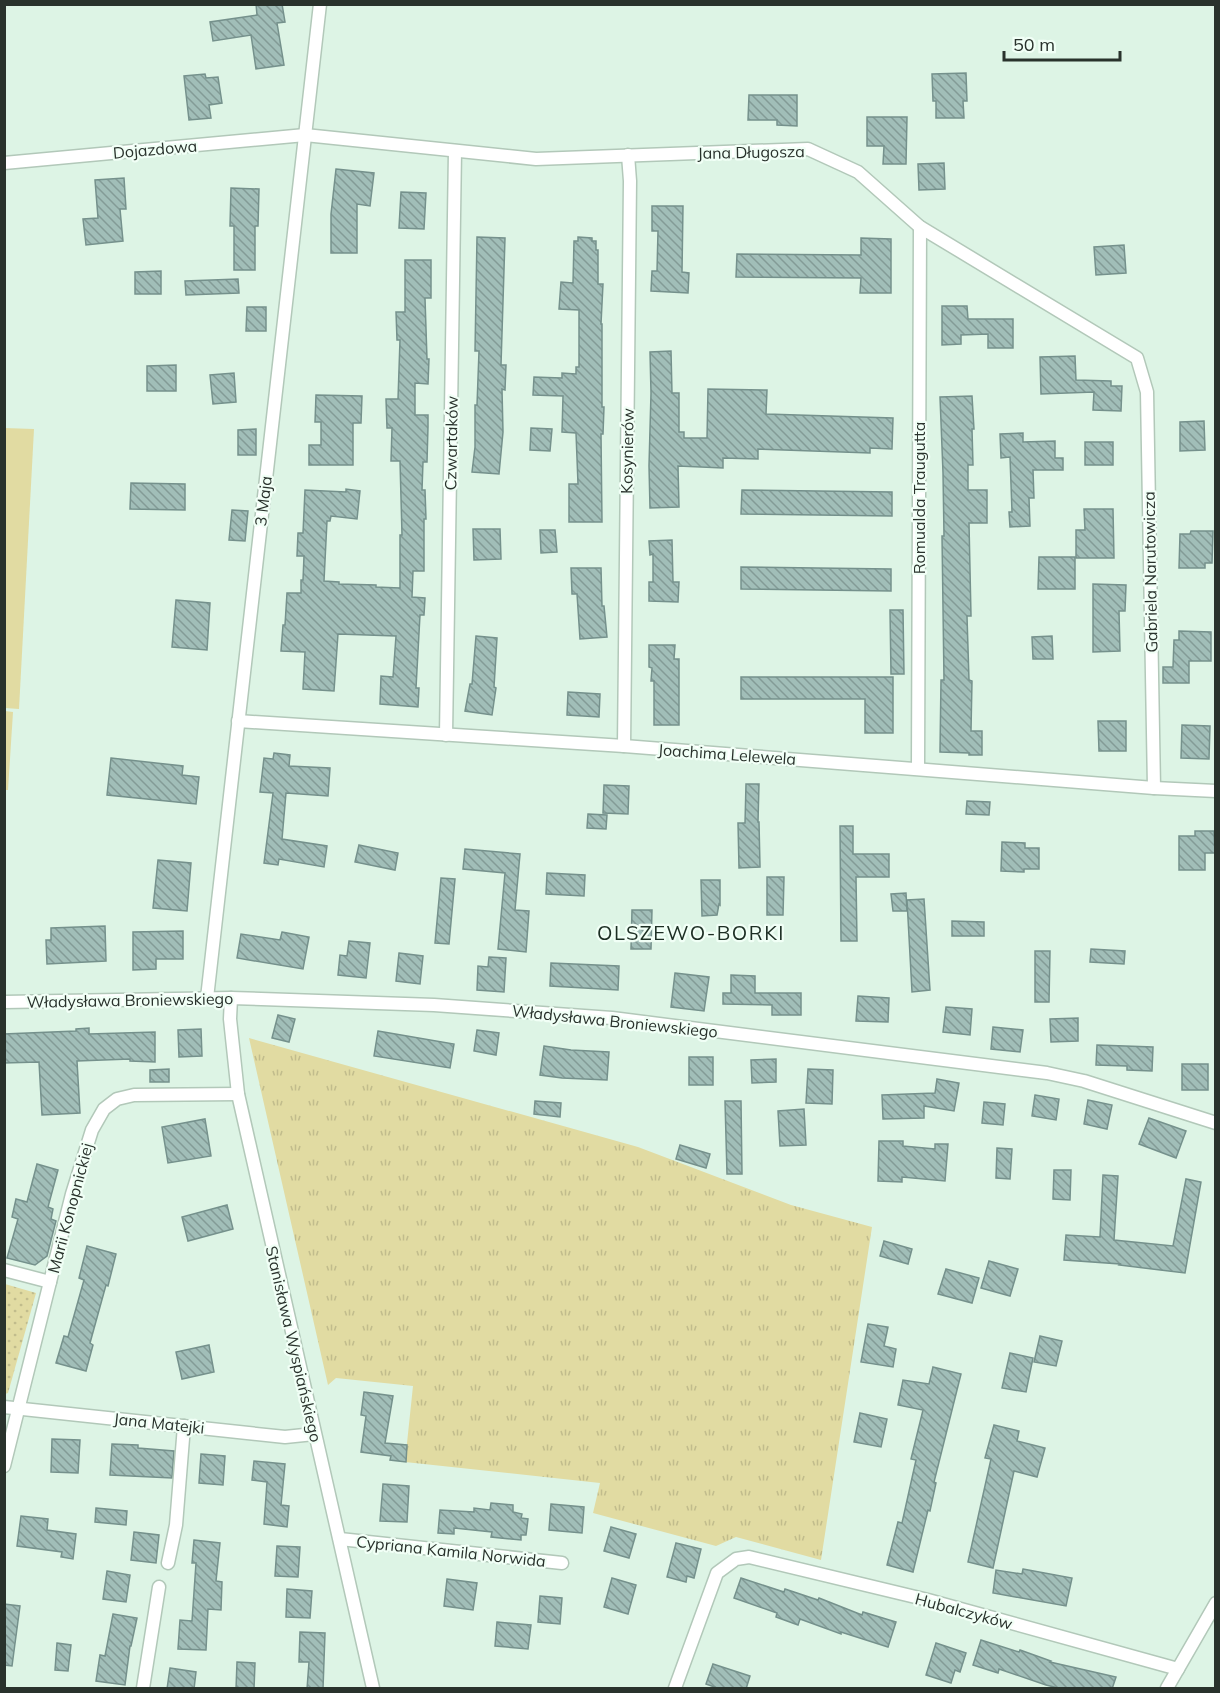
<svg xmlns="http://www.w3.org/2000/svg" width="1220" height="1693" viewBox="0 0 1220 1693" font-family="Mulish,sans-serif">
<defs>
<pattern id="grass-tufts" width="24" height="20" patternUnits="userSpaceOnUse" patternTransform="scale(1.5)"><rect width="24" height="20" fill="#e1dba2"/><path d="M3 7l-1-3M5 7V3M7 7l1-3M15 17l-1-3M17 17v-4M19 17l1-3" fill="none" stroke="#c1bc8c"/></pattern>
<pattern id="park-dots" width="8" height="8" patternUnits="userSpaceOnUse" patternTransform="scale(1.5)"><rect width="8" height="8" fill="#e1dba2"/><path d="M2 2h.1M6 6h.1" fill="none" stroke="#c1bc8c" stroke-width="1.8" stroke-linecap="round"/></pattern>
<pattern id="building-back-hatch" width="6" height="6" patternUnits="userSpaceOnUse" patternTransform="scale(1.5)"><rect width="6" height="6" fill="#a1beb8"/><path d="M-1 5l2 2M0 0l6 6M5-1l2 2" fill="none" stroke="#839b96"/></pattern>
</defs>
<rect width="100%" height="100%" fill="#ddf4e5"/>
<path fill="url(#grass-tufts)" d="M249,1038L638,1147L791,1205L872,1227L821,1560L736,1537L716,1546L593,1513L600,1483L405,1462L413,1386L336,1378L328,1385Z"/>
<path fill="url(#park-dots)" d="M5,1284L36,1293L8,1393L5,1394Z"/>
<g fill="#e1dba2">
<path d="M4,428L34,429L19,709L5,708Z"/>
<path d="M5,711L13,712L8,790H4Z"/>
</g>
<g fill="url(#building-back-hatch)" stroke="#75918c" stroke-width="1.5">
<path d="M256,4H282L285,22L277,23L284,65L256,69L251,35L213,41L210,22L257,15Z"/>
<path d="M966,73L967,101H963L964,118H936V101H933L932,74Z"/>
<path d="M205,74L206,78L218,77L222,103L209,105L211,118L189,120L184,76Z"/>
<path d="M749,95H797V126L777,125V120H748Z"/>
<path d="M867,117H907L906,164H883L884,146H867Z"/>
<path d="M944,163L945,189L919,190L918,164Z"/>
<path d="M336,169L374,173L370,206L357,204V253H331V214Z"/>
<path d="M124,178L126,209H120L123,241L86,245L83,219L98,218L95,180Z"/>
<path d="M231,188L259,189L258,226H255V270H234V226H230Z"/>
<path d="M401,192L426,193L424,229L399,228Z"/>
<path d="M652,206H683L682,272L689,273L688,293L651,291L652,271H657L658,231H652Z"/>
<path d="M477,237L505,238L501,365H506L505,390L502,389L503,432L499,474L472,472L475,447V405H477L479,351H475Z"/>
<path d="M578,237L592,238V241H596V250H598V284H603L601,324H602V407H604L603,434H601L602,522H569V484H578L576,433L562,432L563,396L533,395L534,377L562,378V373L576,374V367H579V310L559,309L561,282L573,283L574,241H578Z"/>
<path d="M861,238L891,239V293H860L861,278L736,277L737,254L861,255Z"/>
<path d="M1124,245L1126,273L1096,275L1094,247Z"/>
<path d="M405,260H431V298H425L427,359H429L428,384L415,383V415H428V427L427,462H423L422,490H425L426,519H424V571H413L412,597L425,598L424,615H420L416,688H419L418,707L380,704L381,676L393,677L396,636L338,634L334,691L303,689L305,652L281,651L283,625H285L287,593H301V580H303L304,556H297L298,533H303L305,490L346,492V489L360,491L357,519L331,516L330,521H327L324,581L339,582V584L376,585V587L400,588V535H402L400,461H391L392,428H387L386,399H398L400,340H397L396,312H405Z"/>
<path d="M161,271V294H135V272Z"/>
<path d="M238,279L239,293L186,295L185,281Z"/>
<path d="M942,306H967L968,319H1013V348H988V334L961,335V344L942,345Z"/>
<path d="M247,307H266V331H246Z"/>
<path d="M671,351L672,393H679V432H684V438H707L708,389L767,390L766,414L893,418L892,449L870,448V453L758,449V459L723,458V468L678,466L679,507L650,508L649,466L651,393L650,352Z"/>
<path d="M1075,356L1076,380L1111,381V386H1122L1121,411L1093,410L1094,392L1041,394L1040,357Z"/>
<path d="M176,365V391H147V366Z"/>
<path d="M234,373L236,402L213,404L210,375Z"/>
<path d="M316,395L362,396L361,423H353V465H309V445H321V422H315Z"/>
<path d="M972,396L974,429H972L973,465H968V490H987V523H969L971,616H967L969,680L972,681L971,731H982V755H969V753L940,752L941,680H944L942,536H944L943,473L940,397Z"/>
<path d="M1204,421L1205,450L1180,451V422Z"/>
<path d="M531,428L552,429L550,451L530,450Z"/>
<path d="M256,429V455H238V430Z"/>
<path d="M1023,433V442L1055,441V458H1063V470H1033L1034,498H1029L1030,526L1010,527L1009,512H1012L1010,457L1001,458L1000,434Z"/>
<rect x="1085" y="442" width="28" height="23"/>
<path d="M131,483L185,484V510L130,509Z"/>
<path d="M742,490L892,492V516L741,514Z"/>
<path d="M1084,509H1113L1114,558H1076V530H1085Z"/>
<path d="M232,510L248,511L245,541L229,540Z"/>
<path d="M473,529H500L501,559L474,560Z"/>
<path d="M540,530H555L557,552L541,553Z"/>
<path d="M1191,531H1213L1212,563H1205V568H1179L1180,534H1190Z"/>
<path d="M672,540L673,582H679L678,602L649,601V582H653V554L650,555L649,541Z"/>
<path d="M1039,557H1075V589H1038Z"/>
<path d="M741,567L891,569V591L741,589Z"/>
<path d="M571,568H601L602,606H604L607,637L580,639L577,594H572Z"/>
<path d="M1093,584L1126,585L1125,611H1119L1120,651L1093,652Z"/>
<path d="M176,600L210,603L207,650L172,647Z"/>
<path d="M890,610H903L904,674H891Z"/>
<path d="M1179,631L1211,632V661H1189V683H1163V667H1173L1174,640H1179Z"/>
<path d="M476,636L497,638L494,687L496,688L492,715L465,711L470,684H472Z"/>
<path d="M1052,636L1053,659H1033L1032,637Z"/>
<path d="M649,645H675L674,659H679V725H654V681H651L652,668L649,667Z"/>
<path d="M741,677H893V733H865V699H741Z"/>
<path d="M568,692L600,694L599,717L567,715Z"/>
<path d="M1098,721H1126V751H1099Z"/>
<path d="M1182,725L1210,726L1209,759L1181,758Z"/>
<path d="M274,753L290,755L289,766L330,768L328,796L286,793L282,839L327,846L324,867L279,859L278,865L264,863L273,793L260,792L264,758L273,759Z"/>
<path d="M111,758L183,766L182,775L199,777L196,804L107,795Z"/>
<path d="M746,784H759L758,822H759L760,867L739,868L738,823H745Z"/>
<path d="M604,785L629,786L628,814L603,813Z"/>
<path d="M967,801L990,802L989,815L966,814Z"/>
<path d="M588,814L607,815L606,829L587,828Z"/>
<path d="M840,826H853V854H889V877H856L857,941H841Z"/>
<path d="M1195,831H1214L1215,853H1205V870H1179V836H1195Z"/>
<path d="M1002,842L1025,843V848H1039V869H1024V872L1001,871Z"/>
<path d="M359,845L398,853L395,870L355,862Z"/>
<path d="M465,849L520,854L515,910L529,911L526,952L498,949L505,873L463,869Z"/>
<path d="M158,860L191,863L187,911L153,908Z"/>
<path d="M547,873L585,875L584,896L546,894Z"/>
<path d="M767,877H784L783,915H767Z"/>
<path d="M441,878L455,879L449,944L435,943Z"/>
<path d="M701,880H720V905L719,904L717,915L702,916Z"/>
<path d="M906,893L907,911H893L891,894Z"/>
<path d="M924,899L930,990L912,992L907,900Z"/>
<path d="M632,910H652L651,949H631Z"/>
<path d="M952,921L984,922V936H952Z"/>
<path d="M105,926L106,961L47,964L46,940H51V928Z"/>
<path d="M183,931V959H156V969L133,970V932Z"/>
<path d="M282,932L309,937L303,969L237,958L241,934L280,940Z"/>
<path d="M349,941L370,943L366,978L338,975L340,955L347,956Z"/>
<path d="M1091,949L1125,951L1124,964L1090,962Z"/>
<path d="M1035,951H1050L1049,1002H1035Z"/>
<path d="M399,953L423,956L420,984L396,981Z"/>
<path d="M489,957L506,958L504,992L477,990L478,966L488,967Z"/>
<path d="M551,963L619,966L618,990L550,986Z"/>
<path d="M675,973L709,977L704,1011L671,1007Z"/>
<path d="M731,975L755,976V993H801V1015H772V1005L723,1004V993H731Z"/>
<path d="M858,996L889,998L888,1022L856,1021Z"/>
<path d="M946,1007L972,1009L970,1035L943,1032Z"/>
<path d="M278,1015L295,1019L289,1042L272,1038Z"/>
<path d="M1078,1018V1041L1051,1042L1050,1019Z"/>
<path d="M993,1027L1023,1030L1020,1052L991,1049Z"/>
<path d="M89,1028V1034L155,1032V1062L130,1061V1059L77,1061L80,1113L42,1115L39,1062L4,1063V1034L76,1031V1029Z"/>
<path d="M201,1029L202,1056L179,1057L178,1030Z"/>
<path d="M477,1030L499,1033L496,1055L474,1051Z"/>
<path d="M378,1031L454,1044L450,1068L374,1056Z"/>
<path d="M1097,1045L1153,1047L1152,1071L1127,1070V1066L1096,1065Z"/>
<path d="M544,1046L571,1050L609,1052L607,1080L562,1078L540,1075Z"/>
<rect x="689" y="1057" width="24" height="28"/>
<path d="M776,1059V1082L752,1083L751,1060Z"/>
<rect x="1182" y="1064" width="26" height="26"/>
<path d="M169,1069V1082H150V1070Z"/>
<path d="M808,1069L833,1070L832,1104L806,1103Z"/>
<path d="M937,1079L959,1083L954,1111L924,1106V1118L883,1119L882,1095L935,1093Z"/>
<path d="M1035,1095L1059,1099L1056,1120L1032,1116Z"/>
<path d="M1088,1100L1112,1105L1107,1129L1084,1124Z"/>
<path d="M535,1101L561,1103L560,1117L534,1114Z"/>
<path d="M725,1101H741L742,1174H727Z"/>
<path d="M984,1102L1005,1104L1003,1125L982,1123Z"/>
<path d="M804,1109L806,1145L780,1146L778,1111Z"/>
<path d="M1149,1118L1186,1131L1176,1158L1139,1144Z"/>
<path d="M205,1119L211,1156L168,1163L162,1127Z"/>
<path d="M879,1141H903V1146L935,1149V1144H948L945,1181L902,1177V1182L878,1181Z"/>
<path d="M680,1145L710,1154L706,1168L676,1159Z"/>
<path d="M997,1148L1012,1149L1010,1179L996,1178Z"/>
<path d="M37,1164L58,1170L48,1207L53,1209L51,1219L56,1221L47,1256L35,1265L7,1258L18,1219L12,1217L16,1199L27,1202Z"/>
<path d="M1054,1170H1071L1070,1200L1053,1199Z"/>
<path d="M1103,1175L1118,1176L1114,1240L1173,1246L1186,1179L1201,1182L1185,1273L1119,1265L1120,1264L1064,1260L1066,1235L1100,1237Z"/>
<path d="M227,1205L233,1229L188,1241L182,1217Z"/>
<path d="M884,1241L912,1249L908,1264L880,1256Z"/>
<path d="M87,1246L116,1254L108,1286L106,1285L90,1343L93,1345L86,1371L56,1363L64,1336L68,1337L84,1280L79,1278Z"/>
<path d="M989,1261L1018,1269L1010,1296L981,1288Z"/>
<path d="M946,1269L979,1278L972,1303L938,1294Z"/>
<path d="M868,1324L888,1327L884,1346L896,1349L893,1367L861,1362Z"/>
<path d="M1040,1336L1062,1341L1056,1366L1034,1362Z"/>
<path d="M209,1345L214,1372L182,1379L176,1352Z"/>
<path d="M1010,1353L1033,1358L1026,1392L1002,1388Z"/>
<path d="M933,1367L961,1374L934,1482L936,1483L930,1511L928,1510L913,1572L887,1565L898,1522L902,1523L916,1460L911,1459L923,1410L898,1405L903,1380L929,1384Z"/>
<path d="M364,1392L393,1396L385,1443L407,1445L406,1462L390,1460L391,1456L361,1452L366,1416L361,1415Z"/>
<path d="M860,1413L887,1419L881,1447L854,1442Z"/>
<path d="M994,1425L1019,1431L1017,1441L1045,1448L1037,1477L1014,1471L993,1568L968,1562L991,1459L985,1458Z"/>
<path d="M52,1439L80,1440L78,1473L51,1472Z"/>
<path d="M112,1444L138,1445V1448L174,1451L172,1478L110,1475Z"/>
<path d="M201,1454L225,1456L223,1485L199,1483Z"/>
<path d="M254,1461L285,1464L281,1505L289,1506L287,1527L264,1524L267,1482L252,1480Z"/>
<path d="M383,1484L409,1486L407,1522L380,1521Z"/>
<path d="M491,1503L513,1505V1512L522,1514L521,1518L528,1519L526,1535H521V1540L491,1537L492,1532L454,1528V1534L438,1533L440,1510L474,1512V1508L490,1510Z"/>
<path d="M551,1504L584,1507L582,1533L549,1530Z"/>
<path d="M96,1508L127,1511L126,1525L95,1522Z"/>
<path d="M21,1516L48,1519L47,1530L76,1534L73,1559L61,1557L62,1552L17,1546Z"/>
<path d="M611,1527L636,1534L629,1558L604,1551Z"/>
<path d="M134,1532L159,1535L156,1563L131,1560Z"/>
<path d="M194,1540L220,1543L216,1581L222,1582L221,1610L208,1609L206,1650L178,1649L180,1620L192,1621L196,1563H192Z"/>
<path d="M676,1543L701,1549L694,1578L687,1576L686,1582L667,1577Z"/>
<path d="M277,1546L300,1547L298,1577L275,1576Z"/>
<path d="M1023,1569L1072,1578L1066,1606L993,1593L996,1570L1022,1574Z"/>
<path d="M107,1571L130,1575L126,1602L103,1599Z"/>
<path d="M612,1578L636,1585L628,1614L604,1607Z"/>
<path d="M741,1578L784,1592L785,1589L818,1600L819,1598L862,1615L863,1612L896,1622L888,1647L841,1632V1634L800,1619L798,1625L776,1617L777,1613L734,1598Z"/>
<path d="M447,1579L477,1583L473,1610L444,1606Z"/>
<path d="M287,1589L312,1591L310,1618L286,1617Z"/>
<path d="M540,1596L562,1598L560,1624L538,1622Z"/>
<path d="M4,1604L20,1606L12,1666L4,1665Z"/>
<path d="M113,1614L137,1618L131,1646H130L125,1685L96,1681L100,1655L105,1656Z"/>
<path d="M497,1622L531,1625L528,1649L495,1646Z"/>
<path d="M300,1632L325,1633L323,1689H307L309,1662H299Z"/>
<path d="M981,1640L1019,1652L1020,1650L1051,1661L1050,1662L1116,1677L1112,1689H1062L1046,1685L999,1669L998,1673L973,1665Z"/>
<path d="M57,1643L71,1645L68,1671L55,1670Z"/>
<path d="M936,1643L966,1653L960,1672L955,1670L951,1683L926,1675Z"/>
<path d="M237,1662L255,1663L254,1689H236Z"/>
<path d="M713,1664L750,1676L746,1689H720L706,1684Z"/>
<path d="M170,1668L196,1672L194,1689H167Z"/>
</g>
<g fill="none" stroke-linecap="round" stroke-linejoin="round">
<g stroke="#b2c8b9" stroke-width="15">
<g id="street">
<path d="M4,163L305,135L536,159L808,149L858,172L920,227L1137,358L1147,392L1154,788"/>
<path d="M238,721L624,746L1154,788L1216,791"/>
<path d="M446,735L455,151"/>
<path d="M624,746L630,181L628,155"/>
<path d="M918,768L920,227"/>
<path d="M207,998L320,4"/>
<path d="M231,998L230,1019L238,1094L373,1688"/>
<path d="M4,1002L231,998L434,1005L612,1018L1047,1073L1084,1081L1216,1123"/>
<path d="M4,1270L50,1282"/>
<path d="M4,1407L285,1437L314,1434"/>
<path d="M4,1466L72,1194L92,1130L104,1109L117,1099L134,1095L238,1094"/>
<path d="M340,1539L562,1563"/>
<path d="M168,1563L176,1525L184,1426"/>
<path d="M143,1688L159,1587"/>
<path d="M675,1688L717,1573L736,1559L749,1557L928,1600L1178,1669"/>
<path d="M1167,1688L1216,1603"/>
</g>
</g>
<use href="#street" stroke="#fff" stroke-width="12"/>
</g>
<g text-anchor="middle" stroke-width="4.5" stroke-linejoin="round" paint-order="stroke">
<g font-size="16" fill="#29322c" stroke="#f1fff6">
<text transform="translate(155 149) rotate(-5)" y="6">Dojazdowa</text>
<text transform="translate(751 152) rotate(-1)" y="6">Jana Długosza</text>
<text transform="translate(451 443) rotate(-89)" y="6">Czwartaków</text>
<text transform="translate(627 451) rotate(-89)" y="6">Kosynierów</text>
<text transform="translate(919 498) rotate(-90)" y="6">Romualda Traugutta</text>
<text transform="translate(263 501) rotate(-83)" y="6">3 Maja</text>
<text transform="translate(1150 572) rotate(-91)" y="6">Gabriela Narutowicza</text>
<text transform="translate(727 754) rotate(4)" y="6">Joachima Lelewela</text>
<text transform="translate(130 1000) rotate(-1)" y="6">Władysława Broniewskiego</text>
<text transform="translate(615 1021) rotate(6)" y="6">Władysława Broniewskiego</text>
<text transform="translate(70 1208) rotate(-75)" y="6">Marii Konopnickiej</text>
<text transform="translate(294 1344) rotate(77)" y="6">Stanisława Wyspiańskiego</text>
<text transform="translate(159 1423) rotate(6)" y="6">Jana Matejki</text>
<text transform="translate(451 1551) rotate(6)" y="6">Cypriana Kamila Norwida</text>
<text transform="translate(964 1611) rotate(15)" y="6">Hubalczyków</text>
</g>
<g font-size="20" letter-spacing="1.5" fill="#1c2e23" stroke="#f1fff6">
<text x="691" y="940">OLSZEWO-BORKI</text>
</g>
</g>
<rect width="1220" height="1693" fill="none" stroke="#29322c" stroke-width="12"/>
<path d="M1004 51v9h116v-9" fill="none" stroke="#29322c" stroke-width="3"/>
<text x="1013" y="51" font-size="18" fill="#29322c" stroke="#f1fff6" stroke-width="4.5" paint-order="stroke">50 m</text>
</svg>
